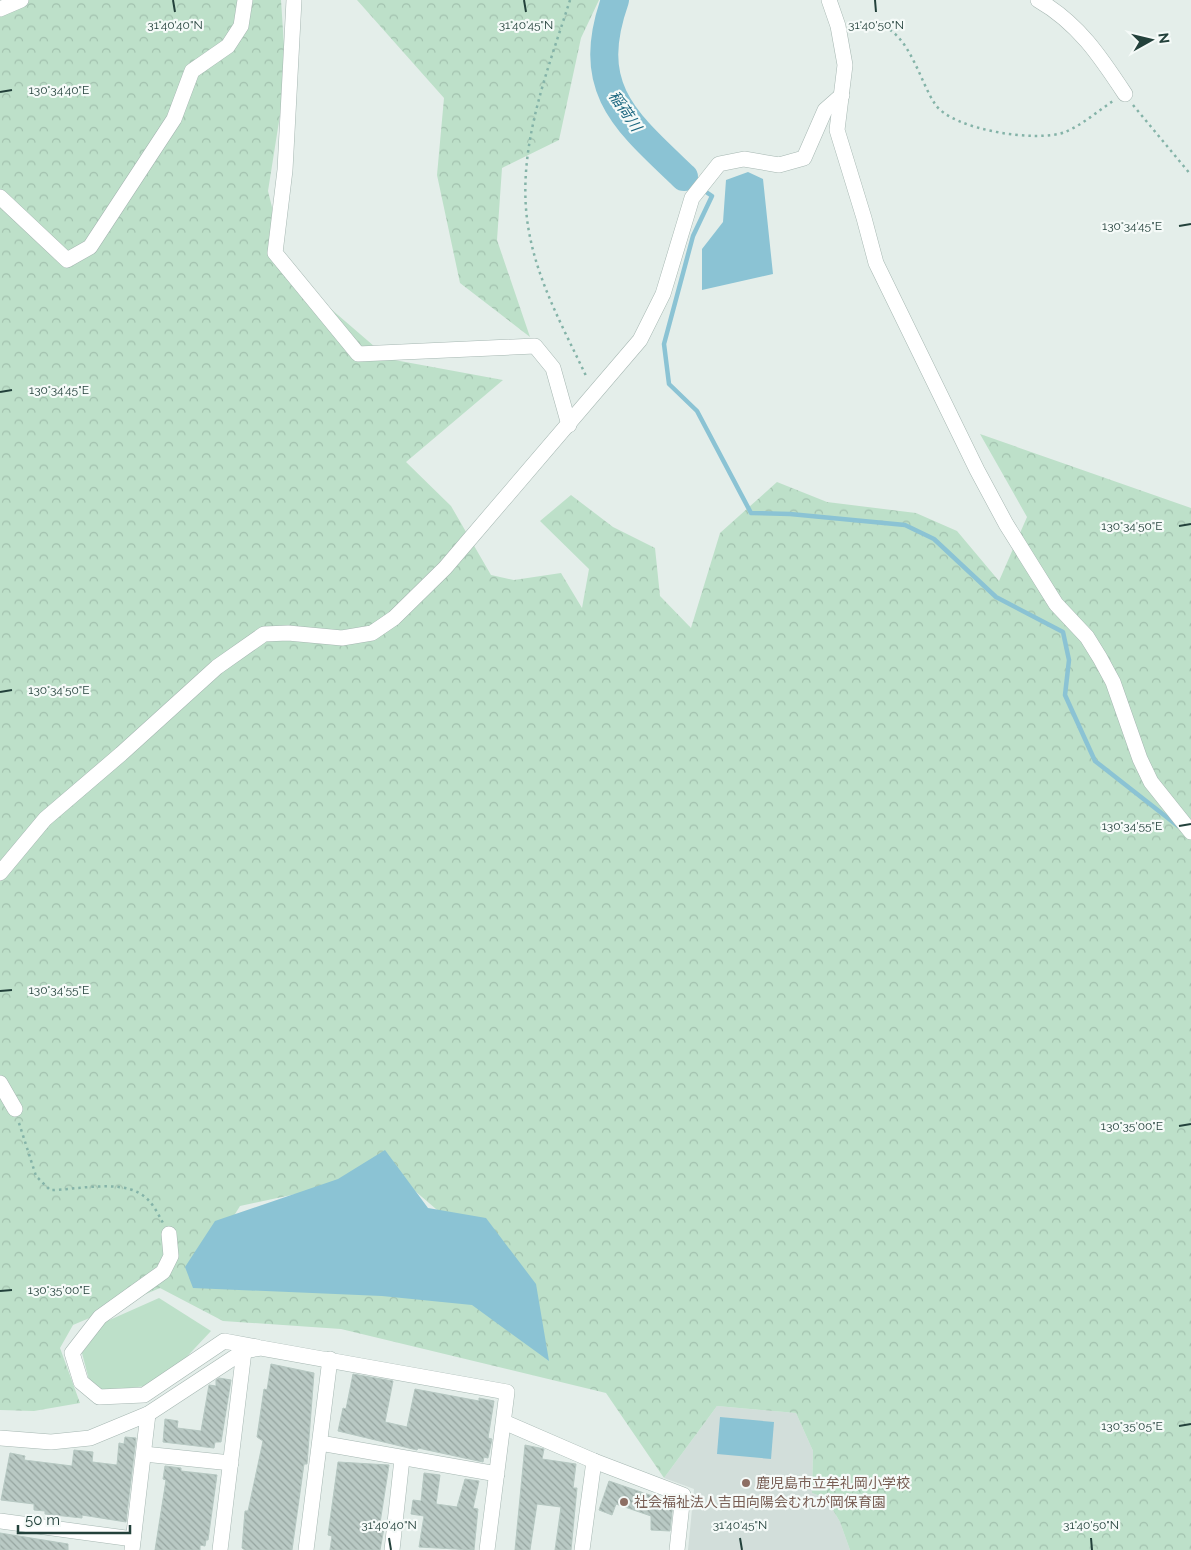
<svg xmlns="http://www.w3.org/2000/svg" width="1191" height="1550" viewBox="0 0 1191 1550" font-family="Raleway,'Noto Sans JP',sans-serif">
<defs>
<pattern id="forest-crowns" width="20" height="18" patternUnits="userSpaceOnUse" patternTransform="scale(1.25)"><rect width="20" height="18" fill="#bde0c9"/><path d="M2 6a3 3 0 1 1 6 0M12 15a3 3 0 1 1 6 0" fill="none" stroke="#a2c1ae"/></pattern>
<pattern id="building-back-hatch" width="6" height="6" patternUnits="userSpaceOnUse" patternTransform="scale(1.25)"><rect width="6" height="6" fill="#b9c9c4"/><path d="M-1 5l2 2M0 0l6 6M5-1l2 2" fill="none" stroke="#96a5a0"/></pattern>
</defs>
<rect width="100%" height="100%" fill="#e4eeea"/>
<path fill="#d2deda" d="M717,1406L796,1413L813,1451L812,1493L826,1498L840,1522L850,1550H688L694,1489L664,1478Z"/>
<g fill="url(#forest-crowns)" fill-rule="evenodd">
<path d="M0,0H281L286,77L268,191L288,272L389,359L503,380L406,462L451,506L491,575L514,580L561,573L582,608L589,569L540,521L571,495L613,527L655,548L660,596L691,628L720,533L777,482L827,502L916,513L957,531L999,581L1027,517L980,434L1191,508V1550H850L840,1522L826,1498L812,1493L813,1451L796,1413L717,1406L664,1478L606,1393L341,1329L223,1321L160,1288L73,1325L60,1348L80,1403L34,1411L0,1410ZM394,1173L471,1239L196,1277L240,1206Z"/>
<path d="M357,0H599L581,38L559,140L502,168L497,240L530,337L460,283L437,175L444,98Z"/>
</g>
<path fill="#bde0c9" d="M159,1298L211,1331L179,1365L146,1386L104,1391L89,1380L82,1353L105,1322Z"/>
<g fill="#8bc3d4">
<path d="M748,172L763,179L773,274L702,290V249L723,222L726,180Z"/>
<path d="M385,1150L428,1208L486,1218L536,1284L549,1361L472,1305L382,1296L193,1288L185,1267L215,1221L338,1179Z"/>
<path d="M720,1417L774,1422L771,1459L717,1454Z"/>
</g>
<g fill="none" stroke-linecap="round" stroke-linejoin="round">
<path stroke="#8bc3d4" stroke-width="4.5" d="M684,177L712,196L693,236L664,344L669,384L697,411L751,513L790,514L905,525L934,539L996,597L1063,632L1069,660L1065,695L1095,761L1178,826"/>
<path stroke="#8bc3d4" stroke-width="28" d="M615,0C584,88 624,120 684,177"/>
</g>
<g fill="url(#building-back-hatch)" stroke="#b6c8c2">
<path d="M271,1364L314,1373L307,1464H304L292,1550H245L242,1548L245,1511H248L263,1441L257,1437L264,1389L267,1390Z"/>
<path d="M353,1374L393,1381L385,1422L407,1427L415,1389L479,1401V1398L494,1401L488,1438L492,1439L488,1458L484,1457L483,1462L418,1448L417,1450L338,1431L343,1408L346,1409Z"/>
<path d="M219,1378L231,1380L221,1442H215L214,1448L163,1442L165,1419L178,1421L177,1428L201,1431L209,1385L216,1386V1380Z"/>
<path d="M125,1437L136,1438L126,1522L82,1515V1518L45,1514V1511L34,1510V1504L1,1500L10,1453L25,1456L24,1460L72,1466L74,1450L93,1452L92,1462L117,1465L119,1443L124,1444Z"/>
<path d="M525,1445L544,1449L542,1459L576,1464L573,1488H577L571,1550H555L561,1507L537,1504L530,1550H515Z"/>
<path d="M338,1462L389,1465L380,1523H385L380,1550H330L332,1536L328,1535Z"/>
<path d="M165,1466L181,1468V1471L217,1475L208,1540H206L205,1546L200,1545V1550H155L166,1480L163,1479Z"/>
<path d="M424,1473L440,1475L436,1504L457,1507L465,1479L479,1481L473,1508L478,1509L474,1550L419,1547L424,1516L411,1514L413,1500L421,1501Z"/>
<path d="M609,1481L673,1503L670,1531L651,1530V1516L616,1504L612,1515L599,1510Z"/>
<path d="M0,1533L68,1544V1550H0Z"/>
</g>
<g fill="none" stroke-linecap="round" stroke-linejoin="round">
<g stroke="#a6b7b2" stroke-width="16">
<g id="minor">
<path d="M294,0L285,170L275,253L358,354L535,346L553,368L569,425"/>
<path d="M829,0L838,26L845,65L837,130L864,218L876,263L977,470L1006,524L1056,604L1087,637L1100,658L1113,682L1140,759L1151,782L1191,832"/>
<path d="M1038,0C1078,23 1100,56 1125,94"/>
<path d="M0,9L21,0"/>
<path d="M0,197L67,260L90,247L174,119L192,71L228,46L241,26L245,0"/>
<path d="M0,873L45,819L121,754L217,667L264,634L288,633L342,638L372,633L394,618L445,568L640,340L663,294L692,198L719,164L744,159L779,165L804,158L825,110L842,95"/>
<path d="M0,1083L15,1109"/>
<path d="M169,1234L171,1256L163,1272L100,1317L72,1353L81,1382L99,1397L144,1395L224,1341L257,1347"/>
<path d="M504,1422L594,1461L683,1495L677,1550"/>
<path d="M0,1438L51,1442L90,1438L148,1414L244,1351L261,1348L507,1392L487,1550"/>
<path d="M320,1443L497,1474"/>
<path d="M144,1454L231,1463"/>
<path d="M0,1521L133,1539"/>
<path d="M132,1550L148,1414"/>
<path d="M220,1550L244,1351"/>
<path d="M306,1550L330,1359"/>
<path d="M392,1550L402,1459"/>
<path d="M582,1550L594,1461"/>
</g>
</g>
<g stroke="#84b3a8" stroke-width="2.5" stroke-dasharray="2.5 4" stroke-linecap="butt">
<path d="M570,0C546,76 513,156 530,237C540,287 566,333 587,378"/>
<path d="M852,25C861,25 870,23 879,25C909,32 920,82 935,104C952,130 1037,143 1065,132C1082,125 1098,111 1113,101"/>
<path d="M1133,105L1191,175"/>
<path d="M19,1123L36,1176L50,1190C74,1190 117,1180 139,1193C151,1199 157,1212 163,1223"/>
</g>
<use href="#minor" stroke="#fff" stroke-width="15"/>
</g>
<path fill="none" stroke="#23413b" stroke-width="2" d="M173,0L175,12M524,0L526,12M875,0L876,12M0,92L12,90M1179,226L1191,224M0,392L12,390M1179,526L1191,524M0,692L12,690M1179,826L1191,824M0,991L12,990M1179,1126L1191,1124M0,1291L12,1290M1179,1426L1191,1424M389,1538L391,1550M740,1538L742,1550M1091,1538L1092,1550"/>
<g fill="#8d6e63" stroke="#f5faf8" stroke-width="2">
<circle cx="746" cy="1483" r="5"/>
<circle cx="624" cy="1502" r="5"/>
</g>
<g text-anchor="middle" stroke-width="4.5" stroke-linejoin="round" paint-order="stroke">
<g font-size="14" fill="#785e54" stroke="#f5faf8" text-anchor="start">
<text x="756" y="1488">鹿児島市立牟礼岡小学校</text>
<text x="634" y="1507">社会福祉法人吉田向陽会むれが岡保育園</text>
</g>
<g font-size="15" font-style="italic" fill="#1a667f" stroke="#f5faf8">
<text transform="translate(625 111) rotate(56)" y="5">稲荷川</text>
</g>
</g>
<g font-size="12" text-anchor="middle" fill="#23413b" stroke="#f5faf8" stroke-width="4.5" stroke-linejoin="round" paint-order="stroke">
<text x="175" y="29">31°40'40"N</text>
<text x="526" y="29">31°40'45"N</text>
<text x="876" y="29">31°40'50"N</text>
<text x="59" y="94">130°34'40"E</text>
<text x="1132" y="230">130°34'45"E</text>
<text x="59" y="394">130°34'45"E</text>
<text x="1132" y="530">130°34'50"E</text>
<text x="59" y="694">130°34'50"E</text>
<text x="1132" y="830">130°34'55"E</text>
<text x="59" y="994">130°34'55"E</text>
<text x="1132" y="1130">130°35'00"E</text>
<text x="59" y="1294">130°35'00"E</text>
<text x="1132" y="1430">130°35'05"E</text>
<text x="389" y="1529">31°40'40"N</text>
<text x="740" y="1529">31°40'45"N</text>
<text x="1091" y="1529">31°40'50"N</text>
</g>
<g transform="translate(1151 40) rotate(82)" stroke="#f5faf8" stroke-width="4" paint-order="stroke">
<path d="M0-4L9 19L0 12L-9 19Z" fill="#23413b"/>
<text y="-8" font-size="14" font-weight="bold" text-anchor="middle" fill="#23413b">N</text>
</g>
<path d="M18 1525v8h112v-8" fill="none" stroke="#23413b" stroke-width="2.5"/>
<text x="25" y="1525" font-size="15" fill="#23413b" stroke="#f5faf8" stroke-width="4" paint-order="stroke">50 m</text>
</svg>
